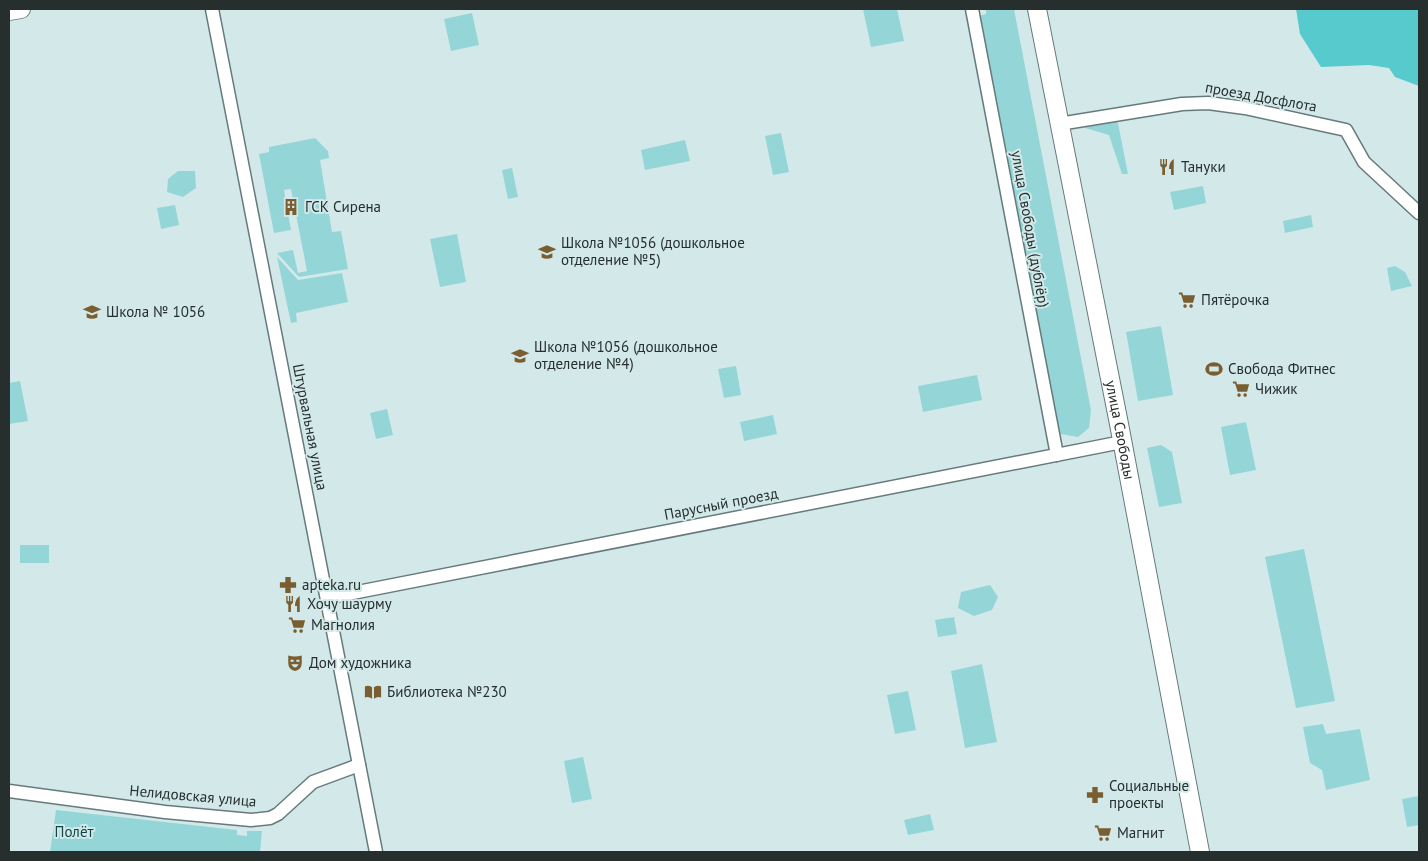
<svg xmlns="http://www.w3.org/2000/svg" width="1428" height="861" viewBox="0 0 1428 861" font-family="'PT Sans',sans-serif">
<rect width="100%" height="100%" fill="#d3e9e9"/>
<g fill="#94d6d8">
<path d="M863,9H897L904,41L871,47Z"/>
<path d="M986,9H1014L1091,410L1089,428L1078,437L1061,434L1059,431L979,16L986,14Z"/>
<path d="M472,13L479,45L451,51L444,19Z"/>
<path d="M1117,118L1128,174H1122L1109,135L1085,128V125Z"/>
<path d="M781,133L789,172L773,175L765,136Z"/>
<path d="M315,138L328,151L329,158L320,160L332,232L341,231L348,269L299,277L277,253L293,250L298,273L307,271L291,189L284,190L291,230L274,233L259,154L269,152V147Z"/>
<path d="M685,140L690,161L645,170L641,150Z"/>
<path d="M512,168L518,197L508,199L502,170Z"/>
<path d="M178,171H195L196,188L183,197L167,192L168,179Z"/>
<path d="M1203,186L1206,203L1174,210L1170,192Z"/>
<path d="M175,205L179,225L161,229L157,208Z"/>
<path d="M1311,215L1313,227L1285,233L1283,221Z"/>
<path d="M457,234L466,282L440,287L430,239Z"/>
<path d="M277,257L298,280L342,273L348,302L296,313L297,322L291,323Z"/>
<path d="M1395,266L1405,272L1412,286L1391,291L1387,268Z"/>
<path d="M1161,326L1173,395L1138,401L1126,332Z"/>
<path d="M736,366L741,395L724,398L718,369Z"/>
<path d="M977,375L982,400L923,412L918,386Z"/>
<path d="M20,381L28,421L9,424V383Z"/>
<path d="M387,409L393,435L376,439L370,413Z"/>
<path d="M773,415L777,434L744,441L740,422Z"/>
<path d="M1246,422L1256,470L1230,475L1221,427Z"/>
<path d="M1161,445L1172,452L1182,503L1159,507L1147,448Z"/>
<rect x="20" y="545" width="29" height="18"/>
<path d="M1304,549L1335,701L1296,708L1265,557Z"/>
<path d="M990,585L998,597L992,610L974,616L958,608L961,592Z"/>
<path d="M954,617L957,634L938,637L935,620Z"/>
<path d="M982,664L997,742L965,748L951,671Z"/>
<path d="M908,691L916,730L895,734L887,695Z"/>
<path d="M1323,724L1326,734L1360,729L1370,780L1326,790L1322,770L1310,763L1303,727Z"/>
<path d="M583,757L592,799L572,803L564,761Z"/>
<path d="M1419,796V825L1407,827L1402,799Z"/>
<path d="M56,810L237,830V835L247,836V831H262L260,852H50Z"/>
<path d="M930,814L934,830L908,835L904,820Z"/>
</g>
<path fill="#57cacd" d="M1296,9H1419V86L1395,77L1389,68L1369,65L1321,67L1300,34Z"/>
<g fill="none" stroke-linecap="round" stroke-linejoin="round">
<g stroke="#677a7b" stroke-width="15">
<g id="street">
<path d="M212,9L376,852"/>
<path d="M972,9L1057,455"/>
<path d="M1059,124L1182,104L1208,103L1245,108L1346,130L1364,162L1419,213"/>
<path d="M327,598L1122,442"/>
<path d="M9,791L165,812L251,820L270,818L278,814L313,782L359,765"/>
</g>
</g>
<g stroke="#677a7b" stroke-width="20">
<g id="secondary">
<path id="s1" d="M1037,9L1119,424L1200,852"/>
<path d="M9,11L21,9"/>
</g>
</g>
<use href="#street" stroke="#fff" stroke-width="12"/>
<use href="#secondary" stroke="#fff" stroke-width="18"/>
</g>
<defs>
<g id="restaurant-bare" transform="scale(1.35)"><path d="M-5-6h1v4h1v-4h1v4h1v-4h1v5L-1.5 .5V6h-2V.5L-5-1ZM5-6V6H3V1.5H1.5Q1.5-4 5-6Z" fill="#7a5d31" stroke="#d3e9e9" stroke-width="2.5" paint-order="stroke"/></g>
<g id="building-bare" transform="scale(1.35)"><path d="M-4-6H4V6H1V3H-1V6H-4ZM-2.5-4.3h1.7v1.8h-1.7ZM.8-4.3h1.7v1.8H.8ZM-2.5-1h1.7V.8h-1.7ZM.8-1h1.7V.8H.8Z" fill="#7a5d31" stroke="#d3e9e9" stroke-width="2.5" paint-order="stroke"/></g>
<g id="school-bare" transform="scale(1.35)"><path d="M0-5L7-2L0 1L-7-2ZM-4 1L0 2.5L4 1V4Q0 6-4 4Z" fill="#7a5d31" stroke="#d3e9e9" stroke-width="2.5" paint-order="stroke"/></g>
<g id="supermarket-bare" transform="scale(1.35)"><path d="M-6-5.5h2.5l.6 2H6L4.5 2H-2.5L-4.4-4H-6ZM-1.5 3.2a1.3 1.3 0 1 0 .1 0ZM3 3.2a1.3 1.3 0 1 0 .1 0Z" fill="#7a5d31" stroke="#d3e9e9" stroke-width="2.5" paint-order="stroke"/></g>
<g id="stadium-bare" transform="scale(1.35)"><path d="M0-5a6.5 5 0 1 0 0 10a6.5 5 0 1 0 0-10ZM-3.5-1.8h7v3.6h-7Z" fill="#7a5d31" stroke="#d3e9e9" stroke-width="2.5" paint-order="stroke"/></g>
<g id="pharmacy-bare" transform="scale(1.35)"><path d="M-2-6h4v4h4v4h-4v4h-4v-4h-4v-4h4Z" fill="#7a5d31" stroke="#d3e9e9" stroke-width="2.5" paint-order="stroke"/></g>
<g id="theatre-bare" transform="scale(1.35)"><path d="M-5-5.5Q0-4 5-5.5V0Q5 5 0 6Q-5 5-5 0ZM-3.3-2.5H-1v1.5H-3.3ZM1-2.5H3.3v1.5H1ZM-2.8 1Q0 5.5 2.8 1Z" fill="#7a5d31" stroke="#d3e9e9" stroke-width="2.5" paint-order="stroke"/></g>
<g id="library-bare" transform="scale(1.35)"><path d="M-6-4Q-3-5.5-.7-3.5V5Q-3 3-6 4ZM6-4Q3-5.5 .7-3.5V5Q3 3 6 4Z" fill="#7a5d31" stroke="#d3e9e9" stroke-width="2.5" paint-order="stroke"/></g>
</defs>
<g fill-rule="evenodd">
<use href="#restaurant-bare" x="1167" y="167"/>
<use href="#building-bare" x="291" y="207"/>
<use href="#school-bare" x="547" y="252"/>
<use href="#supermarket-bare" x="1187" y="300"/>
<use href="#school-bare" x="92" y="312"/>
<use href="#school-bare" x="520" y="356"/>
<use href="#stadium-bare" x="1214" y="369"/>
<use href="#supermarket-bare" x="1241" y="389"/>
<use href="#pharmacy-bare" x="288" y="585"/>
<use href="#restaurant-bare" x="293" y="604"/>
<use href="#supermarket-bare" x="297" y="625"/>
<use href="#theatre-bare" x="295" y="663"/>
<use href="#library-bare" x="373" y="692"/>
<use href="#pharmacy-bare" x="1095" y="795"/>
<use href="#supermarket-bare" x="1103" y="833"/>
</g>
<g text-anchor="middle" stroke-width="4" stroke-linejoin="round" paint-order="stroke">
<g font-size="15" fill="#262e2e" stroke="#d3e9e9">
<text transform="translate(1261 97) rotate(10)" y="5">проезд Досфлота</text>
<text transform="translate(1030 229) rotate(80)" y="5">улица Свободы (дублёр)</text>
<text transform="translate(310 427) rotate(79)" y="5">Штурвальная улица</text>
<text dy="5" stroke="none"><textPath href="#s1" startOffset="429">улица Свободы</textPath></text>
<text transform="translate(721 504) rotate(-11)" y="5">Парусный проезд</text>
<text transform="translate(193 796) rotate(5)" y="5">Нелидовская улица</text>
</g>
<g font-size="15" fill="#262e2e" stroke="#d3e9e9" text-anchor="start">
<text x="1181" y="172">Тануки</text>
<text x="305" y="212">ГСК Сирена</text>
<text x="561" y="248">Школа №1056 (дошкольное<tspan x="561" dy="17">отделение №5)</tspan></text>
<text x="1201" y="305">Пятёрочка</text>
<text x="106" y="317">Школа № 1056</text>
<text x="534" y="352">Школа №1056 (дошкольное<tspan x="534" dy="17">отделение №4)</tspan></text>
<text x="1228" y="374">Свобода Фитнес</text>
<text x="1255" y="394">Чижик</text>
<text x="302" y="590">apteka.ru</text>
<text x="307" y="609">Хочу шаурму</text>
<text x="311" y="630">Магнолия</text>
<text x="309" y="668">Дом художника</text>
<text x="387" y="697">Библиотека №230</text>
<text x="1109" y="791">Социальные<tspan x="1109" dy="17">проекты</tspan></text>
<text x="1117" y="838">Магнит</text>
</g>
<g font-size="15" fill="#104547" stroke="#d3e9e9">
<text x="74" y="837">Полёт</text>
</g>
</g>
<rect width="1428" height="861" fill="none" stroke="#262e2e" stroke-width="20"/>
</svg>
